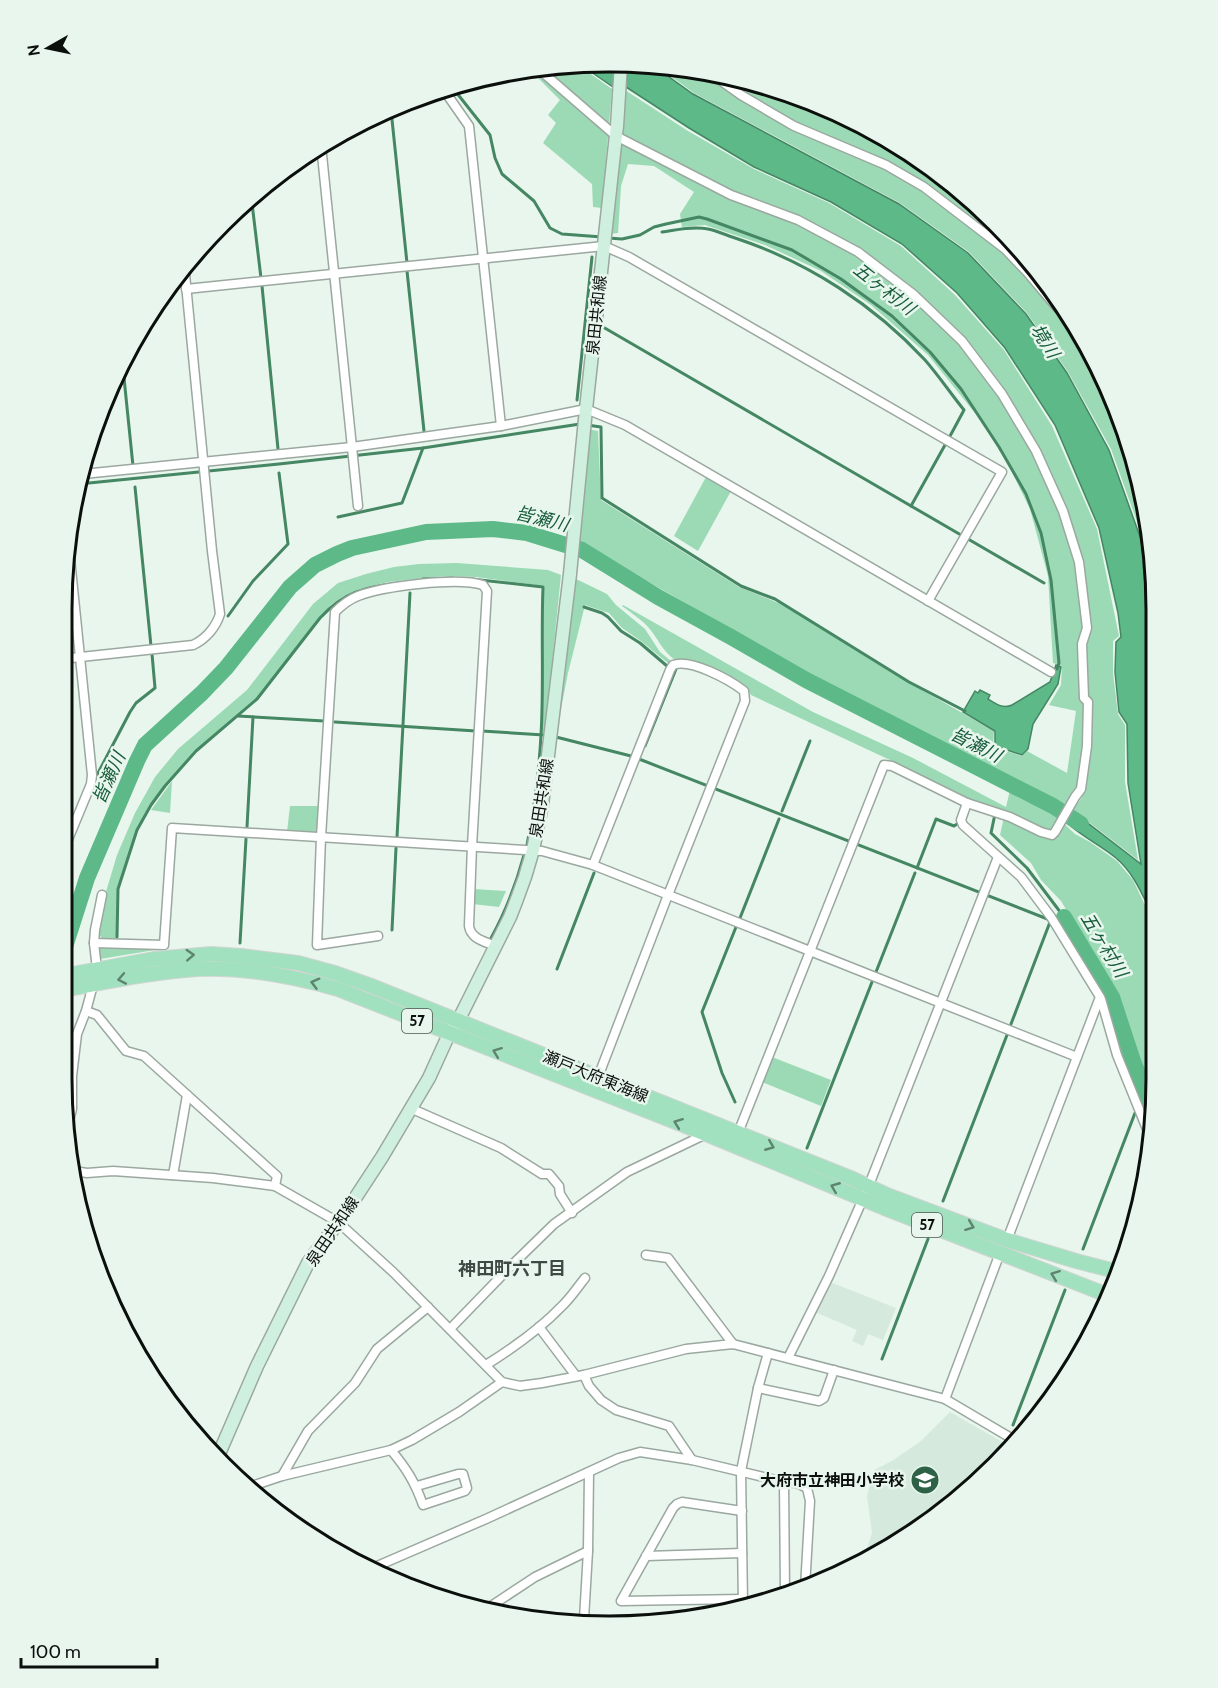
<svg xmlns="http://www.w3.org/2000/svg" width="1218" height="1688" viewBox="0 0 1218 1688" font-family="Cabin,'Noto Sans JP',sans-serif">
<rect width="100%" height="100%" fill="#e8f6ed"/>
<g fill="#d5e9dc">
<path d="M830,1282L896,1308L883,1340L868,1334L863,1346L852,1341L857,1330L815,1312Z"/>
<path d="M950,1412L1011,1447L970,1491L864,1557L872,1533L867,1496L874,1470L892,1461L921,1441Z"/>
</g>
<g fill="#9bdab5">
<path d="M654,64L751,80L770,87L795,100L797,98L851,118L943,175L1021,248L1100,367L1152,537V606L1145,544L1111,449L1068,372L1027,313L969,252L900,203L694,93Z"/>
<path d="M578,65L612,89L602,208L593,207L592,184L543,143L556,123L548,115L560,100L528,68L538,66Z"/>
<path d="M625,90L688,131L754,169L829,203L901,246L955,295L1004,350L1052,426L1097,529L1119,636L1113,641V673L1118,714L1125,725V782L1138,860L1073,810L1082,797L1075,792L1065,805L838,690L575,540L587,429L598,431L601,500L739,587L781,604L892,673L994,731L993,747L1022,756L1027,751L1067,773L1076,711L1049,705L1061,685L1062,666L1053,663L1048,576L1030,509L1006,460L979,418L928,355L871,305L821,271L765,245L705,225L682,227L680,214L694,192L654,166L628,164L621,186L618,233L609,234Z"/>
<path d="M706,477L731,491L698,551L674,536Z"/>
<path d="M457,563L548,570L561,575L545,733L542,732C544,683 542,635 544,586L476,577L444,576L388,582L360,589L343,597L331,605L320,618L256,699L195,750L150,804L136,830L118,889L116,939L102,938L99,935L105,895L117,855L135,813L155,777L178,749L247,690L313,604L338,583L366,574L394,567L419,564Z"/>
<path d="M574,578L607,594L616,605L645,629L660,652L671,661L669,664L641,641L622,628L609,613L585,605L568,673L556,734Z"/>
<path d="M623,605L813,712L913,758L1006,807L1010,790L1058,818L1075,834L1090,842L1117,861L1133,880L1154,924L1155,1107L1135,1059L1117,995L1061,901L1041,880L1031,863L1000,835L1005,812L969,801L890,760L751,695C744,679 696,669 679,662C663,654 659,639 648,627C641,619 631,613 622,606Z"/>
<path d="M172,781L170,813L151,810Z"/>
<path d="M290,806H321L319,831L316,834L287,832Z"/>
<path d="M473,889L506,891L499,907L472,904Z"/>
<path d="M98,947L161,949L100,959Z"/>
<path d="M772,1057L831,1080L821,1106L762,1082Z"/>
</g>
<g fill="#5db988" stroke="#458663" stroke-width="1.5">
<path d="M628,63L651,64L693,94L899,204L968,253L1026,314L1067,373L1109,450L1143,545L1152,632L1154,918C1143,897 1135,874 1116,858C1100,845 1081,836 1066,822L1072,811L1141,864L1128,783L1127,724L1119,712L1115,672L1116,642L1121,637L1118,613L1099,528L1055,425L1005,348L957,293L902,244L831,202L754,167L689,128L626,87Z"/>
<path d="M615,64L613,87L581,65Z"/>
<path d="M1056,665L1061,667L1058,684L1033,724L1028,749L1022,755L995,746V731L963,712L975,691L978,693L980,690L990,695L988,699C996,704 1003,709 1012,705L1050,682Z"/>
</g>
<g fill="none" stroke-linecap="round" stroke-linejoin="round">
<g stroke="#458663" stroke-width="3">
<path d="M453,86L456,92L490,135L495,158L502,174L534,201L550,228L562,234L602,237"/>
<path d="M391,110L407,263"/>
<path d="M251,195L261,278"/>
<path d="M662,232C677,230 693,226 708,229C718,231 728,236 738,239C809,263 874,305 925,360C939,376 951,394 964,410L949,438"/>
<path d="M608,238L622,239L640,235L654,227L666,224L699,217L707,219L792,250L841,279L892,316L930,352L961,389L999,447L1026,494L1041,533L1051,580L1059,663L1057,669"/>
<path d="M407,271L424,431"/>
<path d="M262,286L278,449"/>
<path d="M603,327L961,535"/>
<path d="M123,368L133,466"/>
<path d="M577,400L592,257"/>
<path d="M587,425L601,427L602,498L741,586L775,599L909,682L965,711"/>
<path d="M79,484L279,464L423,448L580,424"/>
<path d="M135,487L151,646"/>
<path d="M911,506L945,445"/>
<path d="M338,517L402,503L423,448"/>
<path d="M968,539L1044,583"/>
<path d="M423,579L453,578"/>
<path d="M471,579L543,587C541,636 544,686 541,735C539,772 534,809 527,845"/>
<path d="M584,607L602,613L608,617L621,631L640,643L667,666"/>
<path d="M228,616L253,581L288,544L279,473"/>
<path d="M238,716L324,721"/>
<path d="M335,722L476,731"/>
<path d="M482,731L544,735"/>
<path d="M556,737L631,756"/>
<path d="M645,746L676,669"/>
<path d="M639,759L1050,920L1064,917L1027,868L991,833L995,814"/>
<path d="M97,775L130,712L136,703L155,688L152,654"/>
<path d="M782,811L810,741"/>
<path d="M247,827L253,717"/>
<path d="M397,837L410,593"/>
<path d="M917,868L936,819L954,826L957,824"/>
<path d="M740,918L779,819"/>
<path d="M392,930L396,848"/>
<path d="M117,937L118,889L137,830L151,805L165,786L196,751L257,699L320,618C344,592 365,587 399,583"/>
<path d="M490,940C505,913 516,885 524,855"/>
<path d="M240,943L246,839"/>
<path d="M557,969L594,873"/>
<path d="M876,972L915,873"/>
<path d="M1011,1024L1050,922V920"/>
<path d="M735,1102L722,1073L702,1012L736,927"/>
<path d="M1144,1109L1151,1107"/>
<path d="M807,1148L872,982"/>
<path d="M943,1201L1007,1035"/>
<path d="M1083,1249L1135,1113"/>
<path d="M882,1359L928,1239"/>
<path d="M1013,1425L1065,1290"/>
</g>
<g stroke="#5db988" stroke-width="16">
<path d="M1064,917L1112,997L1133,1061L1155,1117"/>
<path d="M62,967L63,953L87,878L137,761L145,745L202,693L226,668L290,587L315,565L337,554L352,548L426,532L493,529L527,533L582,550L658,597L731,637L806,680L1053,806L1081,824"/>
</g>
<g stroke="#9ba8a0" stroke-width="11">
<g id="street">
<path d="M534,67L541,71L616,136L731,195L798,220L858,252L913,294L962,341L1002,394L1036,451L1063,511L1079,562L1087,628L1082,644L1084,698L1088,702L1087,746L1081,789L1075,797L1055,832L1052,835L1041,832L1010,817L967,803L892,766L884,765L738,1133"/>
<path d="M710,73L741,95L794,126L886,165L924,187L1005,249L1027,272L1054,304L1067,318"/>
<path d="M430,92L440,91L446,93L469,126L501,426"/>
<path d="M321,145L358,506"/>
<path d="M186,289L604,246L629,257L1002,472L928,601"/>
<path d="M83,474L352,447L501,426L586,409L625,425L1051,672"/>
<path d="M62,659L193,645C206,639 216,627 220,614L212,551L185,274"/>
<path d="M967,803L961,820L963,825L1021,877L1051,917L1100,997L1007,1240"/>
<path d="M62,854L91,784L92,775L68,539"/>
<path d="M593,865L670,670L673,665C690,658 730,680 744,691L745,701L668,895L598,1077"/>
<path d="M378,936L317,945L321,837L335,612C342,605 348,600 358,596C384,586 457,577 483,585L487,591L472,846L469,926C471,939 484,941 495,946"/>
<path d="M94,943L164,945L172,828L542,851L593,865L1077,1057"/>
<path d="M97,969L94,943L95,930L102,895"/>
<path d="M1101,999L1117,1055L1151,1139"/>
<path d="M86,1011L97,1015L126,1051L144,1056L277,1176L275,1186"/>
<path d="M410,1108L501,1148L542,1174H549L559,1186L560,1194L572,1213"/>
<path d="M68,1125L72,1109V1076L77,1034L86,1011L93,985"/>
<path d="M74,1171L87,1173L113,1171L213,1178L275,1186L338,1222L393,1272L502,1382L520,1386L542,1383L584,1375L686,1349L733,1344L945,1399L1016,1441"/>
<path d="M173,1175L187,1095"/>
<path d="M646,1255L668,1258L733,1344"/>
<path d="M539,1327L576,1376"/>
<path d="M450,1329L513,1264L554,1224L627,1172L706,1134"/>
<path d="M788,1358L829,1276L869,1185L998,857"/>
<path d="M486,1365C513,1348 539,1330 561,1307C570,1299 577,1288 585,1278"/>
<path d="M584,1375L589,1386L601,1400L616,1410L669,1426L692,1460"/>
<path d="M758,1388L819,1401L824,1398L834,1370"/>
<path d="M945,1399L1000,1253"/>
<path d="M391,1450C406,1468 415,1482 423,1505L465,1491L467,1488L463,1474H458L417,1486"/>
<path d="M282,1476L308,1431L355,1383L377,1349L428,1307"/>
<path d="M784,1482L785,1594"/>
<path d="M246,1488L282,1476L391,1450L412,1440L459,1412L502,1382"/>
<path d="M742,1511L682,1502L677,1504L673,1508L621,1601L743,1599"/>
<path d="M646,1556L742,1553"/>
<path d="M368,1570L486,1519L619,1458L640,1452L692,1460L784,1482L797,1483L807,1488L810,1501L805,1588"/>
<path d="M743,1605L741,1471L758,1388L768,1353"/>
<path d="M485,1610L535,1577L588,1551"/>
<path d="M584,1619L588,1551L589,1472"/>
</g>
</g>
<g stroke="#9ba8a0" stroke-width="15">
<path id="secondary" d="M218,1456L257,1366L308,1263L350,1206L382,1157L429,1078L449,1034L458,1021L510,917L517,899L525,877L533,850L542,805L570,574L586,409L617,126L621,63"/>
</g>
<g stroke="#d3d4d3" stroke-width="16">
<g id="primary">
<path d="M62,976L154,959L211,954L241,956L298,963L335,973L369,985L853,1179L887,1195L1007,1240L1076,1261L1119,1272"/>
<path d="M62,990C107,982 152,972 198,969C245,967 292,976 338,989L706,1134L887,1209L1110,1296"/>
</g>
</g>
<use href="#street" stroke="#fff" stroke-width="8"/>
<use href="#secondary" stroke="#d0f0df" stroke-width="12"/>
<use href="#primary" stroke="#a1e1bf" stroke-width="14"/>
</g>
<defs><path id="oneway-chevron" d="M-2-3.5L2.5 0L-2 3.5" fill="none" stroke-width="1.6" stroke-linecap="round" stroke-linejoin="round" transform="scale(1.5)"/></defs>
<g stroke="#5e836f">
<use href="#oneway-chevron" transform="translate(190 955) rotate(-3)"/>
<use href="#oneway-chevron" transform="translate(122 979) rotate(169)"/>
<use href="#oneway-chevron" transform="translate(315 983) rotate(-165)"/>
<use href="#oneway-chevron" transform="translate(497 1052) rotate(-159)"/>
<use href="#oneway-chevron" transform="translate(678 1123) rotate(-159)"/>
<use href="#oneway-chevron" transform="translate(770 1146) rotate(22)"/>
<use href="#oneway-chevron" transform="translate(835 1187) rotate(-158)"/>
<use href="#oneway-chevron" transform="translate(970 1226) rotate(21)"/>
<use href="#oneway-chevron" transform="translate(1055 1275) rotate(-159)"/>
</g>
<defs>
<g id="school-disc" transform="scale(1.5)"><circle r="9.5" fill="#2e6246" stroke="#e8f6ed"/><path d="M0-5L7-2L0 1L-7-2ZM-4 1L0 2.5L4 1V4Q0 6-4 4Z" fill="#fff"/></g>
</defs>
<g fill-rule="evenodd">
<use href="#school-disc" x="925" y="1480"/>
</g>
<g text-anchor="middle" stroke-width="5" stroke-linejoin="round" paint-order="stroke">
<g fill="#e8f6ed" stroke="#4e5550" stroke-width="1.5">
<rect x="402" y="1009" width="30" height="24" rx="4.5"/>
<rect x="912" y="1213" width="30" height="24" rx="4.5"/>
</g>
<g font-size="15" font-weight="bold" fill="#0c100d">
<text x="417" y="1026">57</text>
<text x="927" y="1230">57</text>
</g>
<g font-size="16" fill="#0c100d" stroke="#e8f6ed">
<text transform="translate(596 315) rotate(-84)" y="6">泉田共和線</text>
<text transform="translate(541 798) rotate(-81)" y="6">泉田共和線</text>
<text transform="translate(596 1076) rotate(22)" y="6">瀬戸大府東海線</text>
<text transform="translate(332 1231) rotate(-56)" y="6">泉田共和線</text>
</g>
<g font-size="16" font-weight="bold" fill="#0c100d" stroke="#e8f6ed" text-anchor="end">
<text x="904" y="1486">大府市立神田小学校</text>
</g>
<g font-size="18" font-style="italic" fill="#175c3b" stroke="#e8f6ed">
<text transform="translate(884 289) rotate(38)" y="6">五ヶ村川</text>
<text transform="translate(1045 341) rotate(58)" y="6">境川</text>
<text transform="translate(542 519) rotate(14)" y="6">皆瀬川</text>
<text transform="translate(976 745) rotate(27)" y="6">皆瀬川</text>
<text transform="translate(109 778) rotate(-66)" y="6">皆瀬川</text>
<text transform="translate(1104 945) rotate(59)" y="6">五ヶ村川</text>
</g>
<g font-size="18" font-weight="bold" fill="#404a44" stroke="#e8f6ed">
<text x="512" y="1275">神田町六丁目</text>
</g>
</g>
<path d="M0 0H1218V1688H0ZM609 72H609A537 537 0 0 1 1146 609V1079A537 537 0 0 1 609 1616H609A537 537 0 0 1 72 1079V609A537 537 0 0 1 609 72Z" fill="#e8f6ed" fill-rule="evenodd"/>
<path fill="none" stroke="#0c100d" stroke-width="3" d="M609 72H609A537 537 0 0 1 1146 609V1079A537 537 0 0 1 609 1616H609A537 537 0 0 1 72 1079V609A537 537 0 0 1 609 72Z"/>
<g transform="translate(48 48) rotate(261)" stroke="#e8f6ed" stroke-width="4.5" paint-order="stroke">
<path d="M0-4.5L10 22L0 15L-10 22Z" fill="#0c100d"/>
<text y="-9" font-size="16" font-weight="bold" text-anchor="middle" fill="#0c100d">N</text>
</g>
<path d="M21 1658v9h136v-9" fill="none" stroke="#0c100d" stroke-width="3"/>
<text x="30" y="1658" font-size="18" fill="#0c100d" stroke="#e8f6ed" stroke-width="4.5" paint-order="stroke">100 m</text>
</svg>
